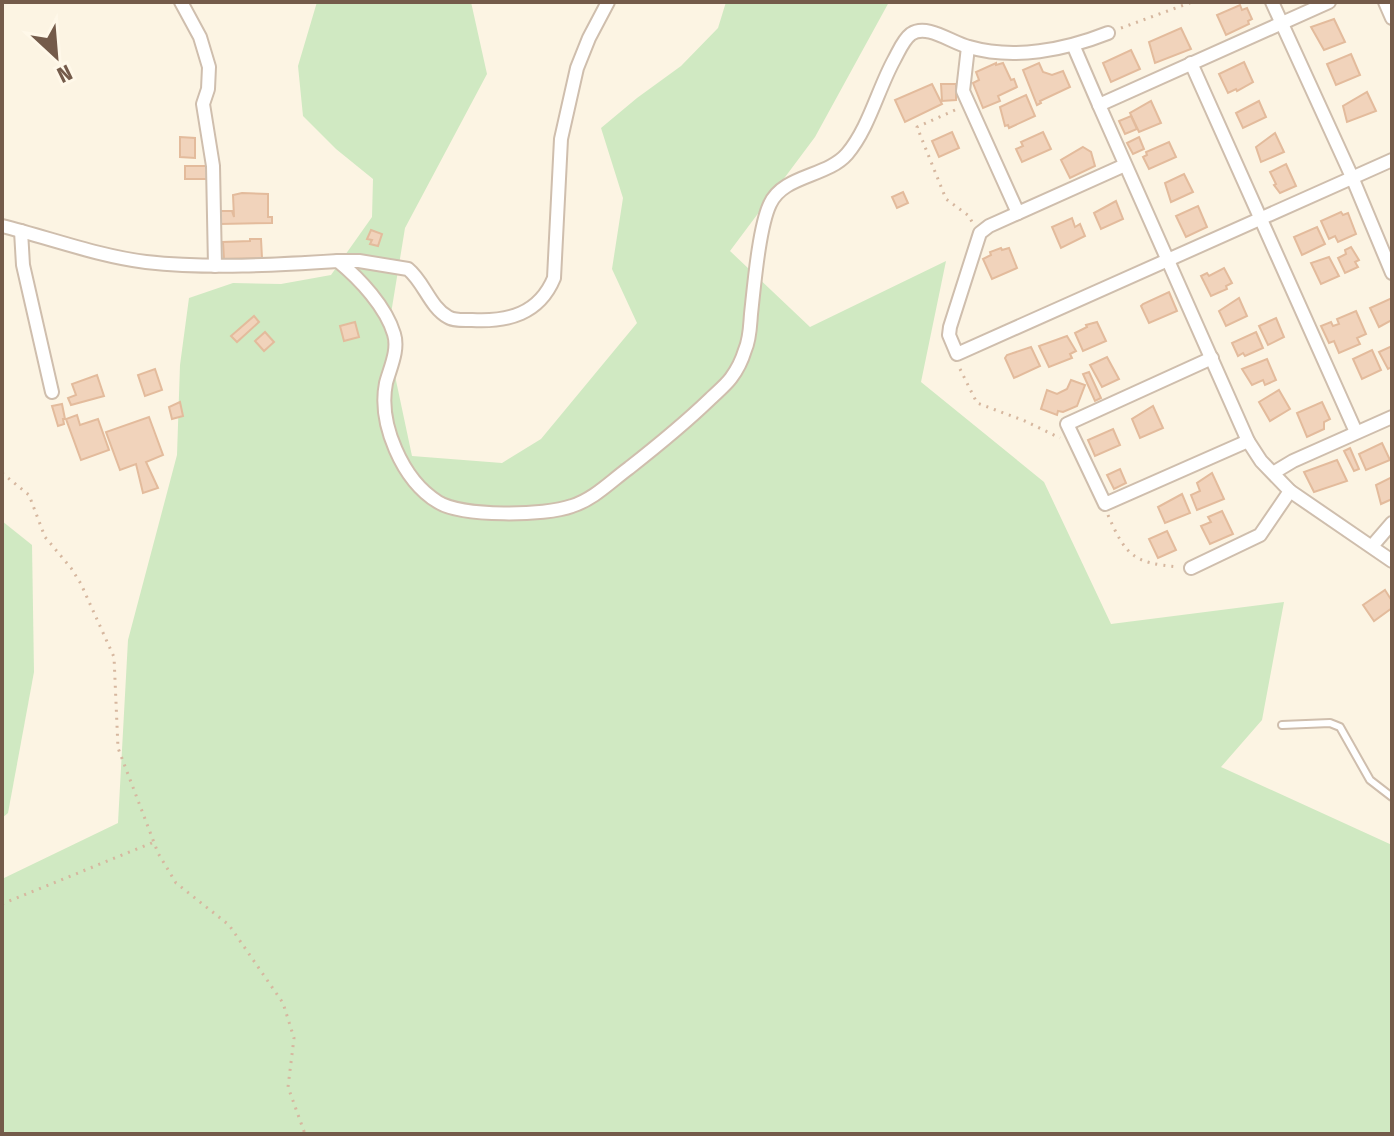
<svg xmlns="http://www.w3.org/2000/svg" width="1394" height="1136" viewBox="0 0 1394 1136" font-family="'Fira Sans Condensed',sans-serif">
<rect width="100%" height="100%" fill="#fcf4e3"/>
<g fill="#d0e9c2">
<path d="M317,2H471L487,74L405,228L387,338L412,456L502,463L541,439L637,323L612,269L623,198L601,128L637,98L681,66L718,28L726,2H889L815,137L730,251L810,327L946,261L921,382L1044,482L1111,624L1284,602L1262,720L1221,767L1392,845V1134H2V879L118,823L128,640L177,455L180,365L189,298L233,283L281,284L331,275L372,217L373,179L336,149L303,116L298,66Z"/>
<path d="M2,521L32,545L34,672L8,813L2,818Z"/>
</g>
<g fill="#f1d3bb" stroke="#e3bb9c" stroke-width="2">
<path d="M1240,5L1242,10L1247,8L1252,19L1248,21L1249,24L1226,35L1217,15Z"/>
<path d="M1334,19L1345,42L1324,50L1311,27Z"/>
<path d="M1181,28L1191,49L1155,63L1149,42Z"/>
<path d="M1131,50L1140,69L1111,82L1103,63Z"/>
<path d="M1351,54L1360,75L1336,85L1327,64Z"/>
<path d="M1244,62L1253,82L1237,91L1236,89L1228,93L1219,74Z"/>
<path d="M996,63V65L1003,63L1011,80L1014,79L1017,87L998,96L1000,101L983,108L973,83L979,80L976,72Z"/>
<path d="M1039,63L1043,72L1052,75L1063,71L1070,87L1040,101L1041,103L1037,105L1023,70Z"/>
<path d="M932,84L942,104L905,122L895,100Z"/>
<path d="M941,84H956V100L942,101Z"/>
<path d="M1367,92L1376,111L1347,122L1343,106Z"/>
<path d="M1026,95L1035,116L1009,128L1008,125L1005,126L1000,107Z"/>
<path d="M1151,101L1161,123L1139,132L1130,113Z"/>
<path d="M1259,101L1266,117L1243,128L1236,113Z"/>
<path d="M1131,116L1137,129L1125,134L1119,121Z"/>
<path d="M952,132L959,148L939,157L932,141Z"/>
<path d="M1043,132L1051,149L1022,162L1016,149L1023,146L1021,142Z"/>
<path d="M1275,133L1284,152L1261,162L1256,147Z"/>
<path d="M180,137L195,138V158L180,157Z"/>
<path d="M1139,137L1144,149L1133,154L1127,143Z"/>
<path d="M1169,142L1176,157L1149,169L1143,157L1147,155L1146,152Z"/>
<path d="M1083,147L1091,152L1095,166L1070,178L1061,160Z"/>
<path d="M1286,164L1296,186L1280,193L1274,185L1276,184L1270,172Z"/>
<rect x="185" y="166" width="25" height="13"/>
<path d="M1184,174L1193,192L1171,202L1165,183Z"/>
<path d="M903,192L908,203L897,208L892,197Z"/>
<path d="M242,193L268,194V217H272V223L220,224V211H232L234,217L233,195Z"/>
<path d="M1116,201L1123,219L1101,229L1094,213Z"/>
<path d="M1198,206L1207,227L1186,237L1176,216Z"/>
<path d="M1341,212L1343,215L1348,213L1356,234L1338,242L1335,236L1329,239L1321,221Z"/>
<path d="M1072,218L1075,227L1080,224L1085,236L1061,248L1052,227Z"/>
<path d="M1317,227L1325,244L1302,255L1294,237Z"/>
<path d="M371,230L382,234L378,246L370,244L372,240L367,239Z"/>
<path d="M250,239H261L262,258L224,259L223,242L250,241Z"/>
<path d="M1351,247L1359,260L1355,262L1358,267L1345,273L1338,258L1346,254L1345,250Z"/>
<path d="M1001,248L1002,250L1009,248L1017,268L992,279L983,259L991,255L990,252Z"/>
<path d="M1329,257L1339,276L1321,284L1311,263Z"/>
<path d="M1224,268L1232,283L1226,286L1227,289L1211,296L1201,276L1207,273L1209,276Z"/>
<path d="M1169,292L1177,311L1149,323L1141,306L1143,304Z"/>
<path d="M1239,298L1247,316L1226,326L1219,311Z"/>
<path d="M1392,298V320L1379,327L1370,308Z"/>
<path d="M1356,311L1366,334L1357,338L1360,344L1339,353L1334,341L1329,343L1321,326L1331,322L1333,326L1339,324L1337,319Z"/>
<path d="M254,316L259,322L237,342L231,336Z"/>
<path d="M1276,318L1284,337L1268,345L1259,326Z"/>
<path d="M355,322L359,337L344,341L340,326Z"/>
<path d="M1097,322L1106,341L1083,351L1075,333L1087,327L1086,325Z"/>
<path d="M265,332L274,342L264,351L255,341Z"/>
<path d="M1256,332L1263,348L1245,356L1243,353L1238,356L1232,343Z"/>
<path d="M1067,336L1076,351L1070,354L1072,358L1049,367L1039,346Z"/>
<path d="M1392,346V367L1388,369L1379,352Z"/>
<path d="M1031,347L1040,366L1014,378L1005,358L1007,355Z"/>
<path d="M1372,350L1381,370L1362,379L1353,359Z"/>
<path d="M1107,357L1119,379L1102,387L1090,365Z"/>
<path d="M1267,359L1276,380L1265,385L1263,380L1252,385L1242,369Z"/>
<path d="M155,369L162,390L145,396L138,375Z"/>
<path d="M1089,372L1101,398L1095,401L1083,374Z"/>
<path d="M97,375L104,396L71,405L68,398L76,395L72,384Z"/>
<path d="M1071,380L1085,385L1077,406L1063,412L1058,411L1057,415L1041,409L1047,390L1057,394L1067,389Z"/>
<path d="M1279,390L1290,409L1270,421L1259,402Z"/>
<path d="M180,402L183,416L172,419L169,407Z"/>
<path d="M1322,402L1330,419L1324,422V429L1307,437L1297,413Z"/>
<path d="M62,404L65,419H63L64,424L58,426L52,406Z"/>
<path d="M1153,406L1163,428L1140,438L1132,419Z"/>
<path d="M77,415L80,425L98,419L109,450L81,460L66,419Z"/>
<path d="M149,417L163,455L146,462L158,488L143,493L136,464L120,470L106,432Z"/>
<path d="M1113,429L1120,445L1095,456L1088,440Z"/>
<path d="M1382,443L1390,460L1366,470L1359,454Z"/>
<path d="M1350,448L1359,469L1354,471L1344,451Z"/>
<path d="M1337,460L1347,481L1314,492L1304,472Z"/>
<path d="M1120,469L1126,483L1114,489L1107,475Z"/>
<path d="M1212,473L1224,499L1197,510L1191,495L1200,491L1197,483Z"/>
<path d="M1392,477V499L1381,504L1376,485Z"/>
<path d="M1182,494L1190,513L1165,523L1158,507Z"/>
<path d="M1222,511L1233,534L1210,544L1201,526L1211,522L1208,517Z"/>
<path d="M1167,531L1176,550L1158,558L1149,539Z"/>
<path d="M1385,590L1392,601V608L1374,621L1363,605Z"/>
</g>
<g fill="none" stroke-linecap="round" stroke-linejoin="round">
<g stroke="#cfbead" stroke-width="10">
<path id="service" d="M1282,725L1330,723L1340,727L1370,780L1392,797"/>
</g>
<g stroke="#cfbead" stroke-width="16">
<g id="minor">
<path d="M181,2L200,37L209,67L208,89L203,104L213,166L215,266"/>
<path d="M1272,2L1352,177L1392,273"/>
<path d="M1385,2L1392,18"/>
<path d="M968,47L963,91L1018,213"/>
<path d="M1074,47L1099,105"/>
<path d="M1191,63L1356,432"/>
<path d="M1125,165L989,226L980,233L950,327L949,335L957,354L1392,160"/>
<path d="M2,226C50,238 98,256 146,262C210,269 274,265 338,261C360,279 386,307 394,334C399,350 390,368 386,383C378,423 402,480 438,502C462,517 545,516 572,506C594,499 610,482 629,468C657,446 683,425 709,400C716,393 725,386 731,378C737,370 742,360 745,350C750,339 750,326 751,314C754,287 759,227 770,204C783,175 827,177 847,154C869,128 878,89 894,60C899,51 903,40 911,34C927,23 952,43 969,47C1014,60 1065,50 1108,33"/>
<path d="M21,231L23,265L52,392"/>
<path d="M338,261H359L408,269C424,282 430,307 448,317C454,321 465,320 472,320C508,322 539,314 554,278L561,139L577,68L589,38L608,2"/>
<path d="M1212,358L1067,424L1105,504L1248,441"/>
<path d="M1273,473L1293,461L1392,417"/>
<path d="M1290,491L1392,561"/>
<path d="M1373,545L1392,523"/>
<path d="M1191,568L1260,535L1290,491L1261,461L1248,441L1099,105L1329,2"/>
</g>
</g>
<g stroke="#d6b79f" stroke-width="3" stroke-dasharray="2 6" stroke-linecap="butt">
<path d="M1121,28L1192,2"/>
<path d="M955,110L917,127L946,199L969,216L973,224"/>
<path d="M960,369L977,403L1025,421L1060,438"/>
<path d="M2,473L29,495L45,537L71,568L81,584L114,657L118,748L158,853L176,883L229,925L283,1003L294,1038L288,1087L305,1134"/>
<path d="M1108,515C1126,556 1133,563 1179,567"/>
<path d="M2,904L154,842"/>
</g>
<use href="#service" stroke="#fff" stroke-width="6"/>
<use href="#minor" stroke="#fff" stroke-width="12"/>
</g>
<rect width="1394" height="1136" fill="none" stroke="#745b4a" stroke-width="8"/>
<g transform="translate(56 56) rotate(154)" stroke="#fff8e9" stroke-width="6" paint-order="stroke">
<path d="M0-6L14 30L0 20L-14 30Z" fill="#745b4a"/>
<text y="-12" font-size="22" font-weight="bold" text-anchor="middle" fill="#745b4a">N</text>
</g>
</svg>
